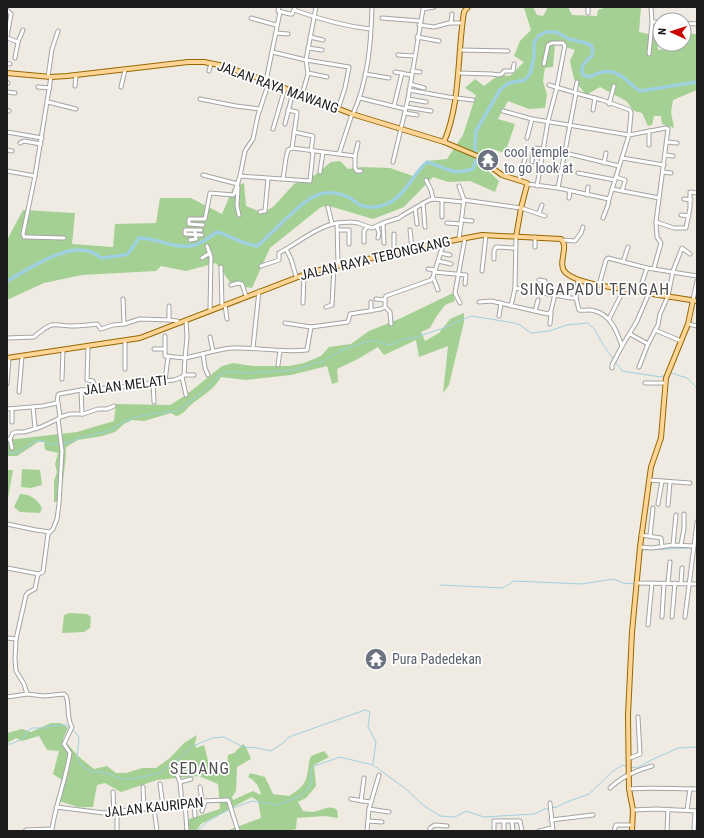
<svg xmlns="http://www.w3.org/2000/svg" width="704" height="838" viewBox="0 0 704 838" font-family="'Roboto Condensed',sans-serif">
<rect width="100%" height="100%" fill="#efebe2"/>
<g fill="#a4d193">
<path d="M528,7H533L537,15L543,16L548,7H568L572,15L597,16L598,10L607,7H641L639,32L658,36V50L670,48L672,44H684V33L696,34L697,90L673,100L671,112L674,128L662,124L661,116H654L652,125L648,126L642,113L634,111L626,101L600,87L586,95L574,79L570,61L575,50L555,44L553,67L545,68L543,81L547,95L545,108L529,109L508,101L498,119L515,124L505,153L489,148L482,165L499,181L495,192L470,181L448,182L433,177L404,207L373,219L329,206L321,207L270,248L252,288L232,285L216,263L186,271L161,266L156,271L82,275L44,283L7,300V240L23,210L75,213L72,244L113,247L115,224L156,223L160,198H191L222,214L233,188L244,183L246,206L263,213L274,206L294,184L315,175L331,162L340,161L348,169L362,167L390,168L413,176L426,161L447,159L463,135L476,95L465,88L475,79L484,86L499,75L510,76L524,62L514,56L520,41L531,30L524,8Z"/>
<path d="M453,293L455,301L445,305L436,317L430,328L421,332L425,341L439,333L450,319L464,313V322L449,385L443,393L448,346L419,357L416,340L384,355L378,347L358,359L337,369L338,382L332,384L327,366L291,375L246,380L221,377C214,390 201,396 191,405C185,410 183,415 176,416L171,413L144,421L132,420L124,424L115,432L102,436L78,440L66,447C66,465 62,484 60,502H54V481L57,472L55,464L58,453L45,450L44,442H38L17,456H7V440L77,432L114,421L116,404L170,405L186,395L222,366L233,363L253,366H289L304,363L321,356L329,347L351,344L369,331L399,319Z"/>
<path d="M22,469L40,470L42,485L31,488L21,487Z"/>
<path d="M7,470H13L7,504Z"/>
<path d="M20,494C30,494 37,499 42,508L40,513L20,512L14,507Z"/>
<path d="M70,613L87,614L91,617L90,628L84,632L62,633L64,615Z"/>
<path d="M51,723H61L68,728L63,739L79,757L94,769L107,766L116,773H126L142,768H156L170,758L184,743L197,735L195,743L196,748L204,745L211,772L226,770L228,755L234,753L243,744L246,747L251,759L237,767L236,791L232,797L233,800L253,791L261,795C260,788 255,780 248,777L250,773L265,777L273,794L289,796C297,791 306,785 307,775C309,768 308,763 311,756L324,751L329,757L314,765L316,786L306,798L298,802L303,811C306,811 309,812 313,812C321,811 330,804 337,810L338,818L325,816L297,818L296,829L289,831H226L261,818L258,801L252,797L201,824L196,831H183L189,819L220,809L218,784L199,776L157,780L121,792L105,783L97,785L93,807H78L56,800L62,780L53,774L59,751L47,750L39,736L22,741L16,738L7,743V733L22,729L31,732Z"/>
</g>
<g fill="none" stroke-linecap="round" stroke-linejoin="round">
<g stroke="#9ed0e0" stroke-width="1">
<path d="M669,374L671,373L687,378L697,388"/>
<path d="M7,453H13L18,452L35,441H43L49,444L66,443L83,437L109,431L123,422L136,417L150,414L178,411L207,388L219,375L227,372L251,373L295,370L314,363L322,362L342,350L368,341H377L388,345L393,344L404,339L414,338L446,327L471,316L515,323L520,325L531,333L549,331L567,325L588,323L595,330L602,343L622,371L661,377L666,375"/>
<path d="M641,561L642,551L643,550L692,548"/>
<path d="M440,585L503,588L514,581L581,584L614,579L623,583L636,584"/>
<path d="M7,744H11L24,738L26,732L32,728H45L49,726L66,725L74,731L79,737L77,758L82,766L92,772H102L123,779L137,778L160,773L181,757L191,747L212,738L224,737L243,747L258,748L271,751L283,743L289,737L365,710L370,712L368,727L376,742L373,764"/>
<path d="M631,767L637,768L647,762L678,748L697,747"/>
<path d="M233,808L252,801L278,805L300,796L309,788L312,780L311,769L314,766L340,757L373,765L406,789L423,805L440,816L455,817L466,811L484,817L534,814L545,809L557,807L564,803L589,794L613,771L623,765L628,767"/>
<path d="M197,831L208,821L230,809"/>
</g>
<path stroke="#9ed0e0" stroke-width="3.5" d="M7,281C31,268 76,235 101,258L118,256L128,254L139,238C158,238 175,250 195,245C202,243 211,236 217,232C231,236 242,244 257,246C275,232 295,206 315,196C327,190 339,193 350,198C354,200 357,204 360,205C368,209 380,207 387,204C406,195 412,175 427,162C448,168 451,176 473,169L476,160L475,146L476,131L500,90L509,83L525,80L530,74L534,57V43L538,36L546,32H556L569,39L582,42L591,45L593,50L592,56C585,62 580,65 583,75L590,77C606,68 616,70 630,83C633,86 635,88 640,91L697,82"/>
<g stroke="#a4a4a4" stroke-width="5">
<g id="minor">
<path d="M279,7L278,11L290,14H292L294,10"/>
<path d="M295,7L294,10C319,19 344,26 370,29"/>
<path d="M316,7L306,60L349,67L345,88L338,109"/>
<path d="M588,7V13"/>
<path d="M7,10L11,14L7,37"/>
<path d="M251,18L276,25"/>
<path d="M382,18L420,21"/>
<path d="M652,22H660"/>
<path d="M451,23L452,14"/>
<path d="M684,23L697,24"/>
<path d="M419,25L434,27L449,23H462"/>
<path d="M276,33L288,34"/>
<path d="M310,37L323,40"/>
<path d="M417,37L439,41"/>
<path d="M7,38L18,42"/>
<path d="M308,48L322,50"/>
<path d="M461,50L508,51"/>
<path d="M272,52L306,60L308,74L302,95"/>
<path d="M649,54L652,22L651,7"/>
<path d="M398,55L414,56"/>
<path d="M15,58L18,42L23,30"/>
<path d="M7,63L10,64"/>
<path d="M209,71L211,63"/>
<path d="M412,71L420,72"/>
<path d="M395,72L411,75"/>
<path d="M308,73L327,77"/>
<path d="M459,73L492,74L498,75L502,74L504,71H513L514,64"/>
<path d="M365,74L389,78"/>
<path d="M48,77L52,49L58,31"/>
<path d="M51,77L35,176L23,234L24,237H27L64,238"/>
<path d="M266,81L280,12"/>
<path d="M7,82L8,83"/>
<path d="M410,84L424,88"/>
<path d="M549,85L576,93L558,188"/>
<path d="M75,86L76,76"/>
<path d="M38,87L50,88"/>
<path d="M121,87L125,70"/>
<path d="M409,90L448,97L473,100"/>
<path d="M7,92L15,93"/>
<path d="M575,92L577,82"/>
<path d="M360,98L405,109"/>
<path d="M200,99L236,106L260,109"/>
<path d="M408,99L426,102"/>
<path d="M48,102L76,109"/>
<path d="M609,104L614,86"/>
<path d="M394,106L402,73"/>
<path d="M406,107L431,111"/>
<path d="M7,110L9,111"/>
<path d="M288,110L297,112V113L292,148"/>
<path d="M593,110L595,98"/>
<path d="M503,111L532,119L629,135L631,113L630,110L602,100L576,93"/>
<path d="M405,113L417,115"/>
<path d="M353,114C368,80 371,44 372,7"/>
<path d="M285,124L293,92"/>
<path d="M273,129L285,88"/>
<path d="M7,132L42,138"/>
<path d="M294,132L313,136L311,151"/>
<path d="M527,138L532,119"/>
<path d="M667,142L677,143"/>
<path d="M20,143L24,141L41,144"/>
<path d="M358,143L355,156V168L357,171H361"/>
<path d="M649,145V131"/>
<path d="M7,150L12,151"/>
<path d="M565,153L619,166"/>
<path d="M339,154L355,156"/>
<path d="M665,155L673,156"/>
<path d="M622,158L664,165"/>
<path d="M393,162L408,99L423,9L434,7"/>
<path d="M532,162L533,148L544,149"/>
<path d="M604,163L606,153"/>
<path d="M7,171L35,176"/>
<path d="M320,172L323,152"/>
<path d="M663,172L671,173"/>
<path d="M578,173L615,180"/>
<path d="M203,175L238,184"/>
<path d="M240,176L310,181L313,151"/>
<path d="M616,177L625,180"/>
<path d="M283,179L286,158L288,150L292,148L339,154L352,114"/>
<path d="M426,180L431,190L433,199"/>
<path d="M519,180L526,155"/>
<path d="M527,184L558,188L609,199"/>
<path d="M459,186L464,200L459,239"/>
<path d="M537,186L548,121L557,87L564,50L565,46L563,43H552L548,45L544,64"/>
<path d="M238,187L237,206L239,215"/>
<path d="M612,189L659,198"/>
<path d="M622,191L625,181"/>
<path d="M587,195L588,187"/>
<path d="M569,198L570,191"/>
<path d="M684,199L691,200"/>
<path d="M442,200V217"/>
<path d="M464,200L521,208L545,216"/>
<path d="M423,203L425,227"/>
<path d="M328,207L332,224"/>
<path d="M415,208L417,224"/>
<path d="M260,212L265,211L268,179"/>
<path d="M539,213L542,205"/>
<path d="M681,215L689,216"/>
<path d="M603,218L608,205L609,199L629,135L666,128L668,129L656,222L674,228H686L690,208V192L697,193"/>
<path d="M461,220L472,221"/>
<path d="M383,223L384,243"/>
<path d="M447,223L461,224"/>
<path d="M203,225L189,224V219H205L210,193L233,195L234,194L240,176L245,151L253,139L258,115L269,82"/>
<path d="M377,227L379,233L378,238"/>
<path d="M201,230H185V234L202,235"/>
<path d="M338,230H349V244"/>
<path d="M410,230L412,249"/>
<path d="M394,234V253"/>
<path d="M190,240L196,239L195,232"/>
<path d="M562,240L575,241L581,233L583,227"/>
<path d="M364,242V231L367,227"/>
<path d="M207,246L211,257L210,311"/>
<path d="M535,247V237"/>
<path d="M286,249L291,259L296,276"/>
<path d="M440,253L450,255"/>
<path d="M202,258L210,253"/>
<path d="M494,259V251L496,247L515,248"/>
<path d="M438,261L451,264"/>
<path d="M623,262L628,247"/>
<path d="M338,265L337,223L351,222L358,223L372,228L386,222L399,218L403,215L429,200L433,199L463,202"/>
<path d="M261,266L279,260V253C298,243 316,227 337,223"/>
<path d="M221,267L222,306"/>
<path d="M654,268L661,243L657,237L656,222"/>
<path d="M428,269L435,270"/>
<path d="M482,271L486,235"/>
<path d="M434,272L466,275L465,284"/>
<path d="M433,277L438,290"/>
<path d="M539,280L545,281L543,292"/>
<path d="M578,280L576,298L579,310C584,311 590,309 595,311C611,315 617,332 622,346L637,321L649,293"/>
<path d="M231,285L238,283L242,284L246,296"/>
<path d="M599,285L606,260L608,258L647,268L697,276"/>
<path d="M515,288L571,298H576"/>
<path d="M639,291L647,268"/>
<path d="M123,299L124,324"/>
<path d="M376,299L385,300"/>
<path d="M693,300L697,281"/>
<path d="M371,302V311"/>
<path d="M479,302L491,301L548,314L551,311L555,294"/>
<path d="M303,303L304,274"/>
<path d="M460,303L455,293L465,238"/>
<path d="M225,305L227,319"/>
<path d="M511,306L515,288L516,237"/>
<path d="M326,307L332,305L334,266"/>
<path d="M385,307L390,312L391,324"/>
<path d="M535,311L538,300"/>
<path d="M499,316L501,303"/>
<path d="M609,319L624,289"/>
<path d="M169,320V306"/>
<path d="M285,323L311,327"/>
<path d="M550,324L551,313"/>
<path d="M688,324L697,326"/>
<path d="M655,330L681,341"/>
<path d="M630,334L648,344"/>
<path d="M165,336V356L185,358L187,337L186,320"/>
<path d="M210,337L213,351"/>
<path d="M7,338L34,337C37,334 47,326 52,325C58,324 65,326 71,326C80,326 89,325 97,324L101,329L113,325L124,324L140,319L169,320L177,321L180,323"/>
<path d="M125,341V369"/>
<path d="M88,346L87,380L93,381V389"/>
<path d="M253,348L259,291"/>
<path d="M154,349H164"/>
<path d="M203,354L205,368L208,375"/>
<path d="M278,365L280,351"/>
<path d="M639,367L648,344L658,325L660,314L668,296L673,271L682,248L690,254"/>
<path d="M612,368V365L622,346"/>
<path d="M184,375H194"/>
<path d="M182,377L186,395"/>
<path d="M62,379L63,350"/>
<path d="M165,381L168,357"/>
<path d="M153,382L154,402"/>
<path d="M645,383H665"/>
<path d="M7,384L9,358"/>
<path d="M81,390L82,414"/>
<path d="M19,392L22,356"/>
<path d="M33,407L35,428"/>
<path d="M7,409L43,406L57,403L58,395L59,394L81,390L145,385L152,382L174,380L182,377L184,375L185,358C201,355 217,349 233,348C258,347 282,353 307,350L311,327L348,322L350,314L381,309L385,307V298L386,296L431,280L433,277L444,242"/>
<path d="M12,409V422"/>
<path d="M60,417L70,414H83L98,409H107L114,406"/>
<path d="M10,439L12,448"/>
<path d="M7,440L10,439L13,433L16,432H24L41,427L58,419"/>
<path d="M649,480L690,483"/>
<path d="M658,504L662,481"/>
<path d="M668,505L670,482"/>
<path d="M7,524L36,530L50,532"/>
<path d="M641,535L661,538L662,547"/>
<path d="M650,536L653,508"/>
<path d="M673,545L676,515"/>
<path d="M681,545L684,528V514"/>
<path d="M640,547L652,548L673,545L694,546"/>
<path d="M7,568L39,574"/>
<path d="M636,583L697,584"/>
<path d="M668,583L670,562"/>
<path d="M681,583L682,568"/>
<path d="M662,617L664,583"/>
<path d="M672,617L675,583"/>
<path d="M685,617L697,522"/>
<path d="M648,625L652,583"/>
<path d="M7,638L16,639"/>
<path d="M7,697L27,694"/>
<path d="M630,758L640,754L638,717"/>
<path d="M174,767L180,782L182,804"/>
<path d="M180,782L191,779"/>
<path d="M160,784L163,806"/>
<path d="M143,787L144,809"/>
<path d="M200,787L202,801"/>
<path d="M610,788C621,777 638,770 652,766"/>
<path d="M629,789C651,787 674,789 697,789"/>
<path d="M113,792L114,813"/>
<path d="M351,799L370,802"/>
<path d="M361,801L364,778"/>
<path d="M194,802L195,816"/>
<path d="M185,803L187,831"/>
<path d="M550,803L553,831"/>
<path d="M56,807L104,813L202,801L228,800L229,802L238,831"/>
<path d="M154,808L157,831"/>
<path d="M369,809L389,812"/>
<path d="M633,810L656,809L697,811"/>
<path d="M687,810L690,789"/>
<path d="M202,811L205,801"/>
<path d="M117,812V831"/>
<path d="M551,820L593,815"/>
<path d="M368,821L382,822"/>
<path d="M504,821V831"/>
<path d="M512,821L513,831"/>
<path d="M494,829V821H520L522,831"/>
<path d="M25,831L26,830L52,829C56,803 66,779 70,753L64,744L72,727C66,718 70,706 66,696L64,694L44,696L27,694L24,684L16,671L15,659L16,639L26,595L29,592L35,589L38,574L43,572L48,534L53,529L57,519L59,504L62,451L58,419L60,417L58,402"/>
<path d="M367,831L369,809L379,775"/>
<path d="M430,831V828L435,825L447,826"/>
<path d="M539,831L552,828"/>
<path d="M614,831L616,825H632"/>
<path d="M667,831L668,809"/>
<path d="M694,831L695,811"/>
</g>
</g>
<g stroke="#966800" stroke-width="6">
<g id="major">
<path d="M7,73L51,77L67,76L188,62H204L224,66L266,81L352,114L444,142L482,158L491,167L502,175L527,183V185L521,208L516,237"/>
<path d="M444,142C461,102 457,55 464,12L468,7"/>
<path d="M7,358L140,338L311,272L429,245L482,235L561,239C570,247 556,264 566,273C579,285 622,288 640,292C659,295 678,298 697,301"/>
<path d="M632,831L633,810L629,789L628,715L632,632L640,547L651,467L661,438L666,378L688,324L693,300"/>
</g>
</g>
<use href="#minor" stroke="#fff" stroke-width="3"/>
<use href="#major" stroke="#ffd597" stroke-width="4"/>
</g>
<defs>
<g id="temple-disc" transform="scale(1.15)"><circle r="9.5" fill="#6b7280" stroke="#fff"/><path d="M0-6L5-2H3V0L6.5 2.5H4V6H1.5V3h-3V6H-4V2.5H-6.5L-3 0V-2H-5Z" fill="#fff"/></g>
</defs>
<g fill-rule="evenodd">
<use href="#temple-disc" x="488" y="160"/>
<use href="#temple-disc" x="376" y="659"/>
</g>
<g text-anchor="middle" stroke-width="3.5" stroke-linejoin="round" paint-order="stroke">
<g font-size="14" fill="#1d1d1d" stroke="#fff">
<text transform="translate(278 87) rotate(20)" y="5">JALAN RAYA MAWANG</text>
<text transform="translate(375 258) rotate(-13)" y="5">JALAN RAYA TEBONGKANG</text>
<text transform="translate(125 385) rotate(-7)" y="5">JALAN MELATI</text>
<text transform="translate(154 807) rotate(-6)" y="5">JALAN KAURIPAN</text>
</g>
<g font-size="14" fill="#5b616d" stroke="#fff" text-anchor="start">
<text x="504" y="157">cool temple<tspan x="504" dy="16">to go look at</tspan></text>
<text x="392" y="664">Pura Padedekan</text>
</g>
<g font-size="16" letter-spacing="1" fill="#505050" stroke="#fff">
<text x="595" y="295">SINGAPADU TENGAH</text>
<text x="200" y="774">SEDANG</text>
</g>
</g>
<rect width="704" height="838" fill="none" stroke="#1d1d1d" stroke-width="16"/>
<g transform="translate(672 32) rotate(273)"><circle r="19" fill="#ffffff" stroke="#a5a5a5"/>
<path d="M0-3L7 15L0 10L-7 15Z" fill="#ca0500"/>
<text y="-6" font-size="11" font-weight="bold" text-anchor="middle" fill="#1d1d1d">N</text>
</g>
</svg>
